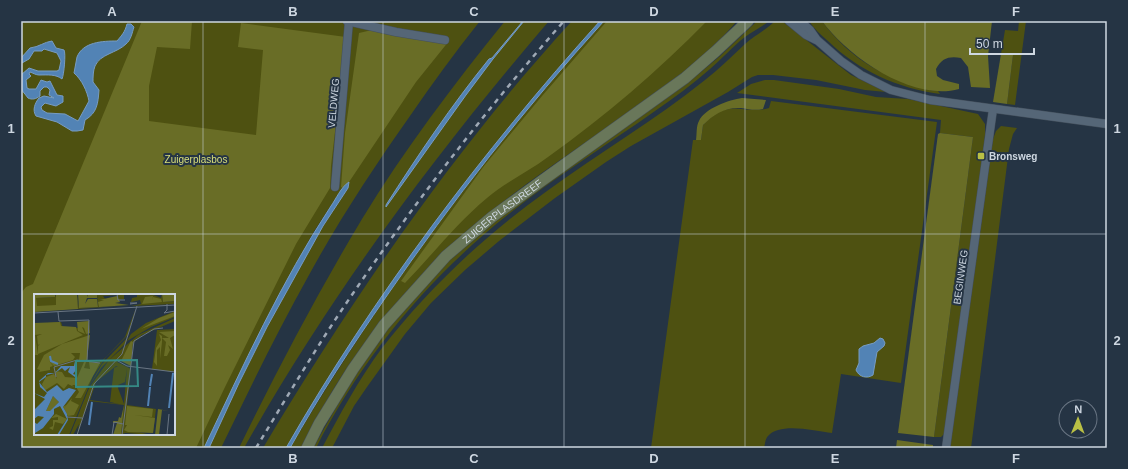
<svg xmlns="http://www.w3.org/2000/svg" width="1128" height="469" viewBox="0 0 1128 469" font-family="Arial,sans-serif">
<rect width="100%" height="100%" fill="#253444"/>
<g fill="#4e5111" fill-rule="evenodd">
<path d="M21,21H480C455,52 432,84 410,116C374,167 339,220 309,275C277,332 249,390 221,448H209L239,383L267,327L323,226L348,188L330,207L313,233L263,326L204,448H21ZM35,295H174V434H35Z"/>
<path d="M505,21H549C435,154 330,295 244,448H239C277,370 317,294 362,219C404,150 454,84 505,21Z"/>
<path d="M572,21H600C482,153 377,295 286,448H263C353,297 453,151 572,21Z"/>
<path d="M604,21H737C726,33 715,46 703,57C678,80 649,99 621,118C584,144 547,168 512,195C449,242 394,300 349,365C331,391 316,420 301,448H290C380,296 485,152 604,21Z"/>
<path d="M757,21H769C762,27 753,31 745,37C733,46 722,59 710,69C693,84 674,98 655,111C607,145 556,176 510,213C429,277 363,356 316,448H313L354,376L392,323L439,270L484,229L696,76L720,56Z"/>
<path d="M775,21H782L851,75L886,92L865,90L816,80L773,75H758L752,77L728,92L631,146L606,162L555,198L499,241L465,270L431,303L405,334L367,387L354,406L332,448H322C340,414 359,379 382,348C429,288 485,235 547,191C599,153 655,120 705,80C719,69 732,56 745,44C754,36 766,30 775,21Z"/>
<path d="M809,21H822C835,39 853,56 872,67C880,72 889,75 897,78C911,84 923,90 938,91L940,94C897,88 859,71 828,41C821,35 814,29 809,21Z"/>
<path d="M1019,21H1026L1015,105L1007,104L1013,55L1001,54L1005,30L1018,31Z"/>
<path d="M765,80H774L839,89L876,97L908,99L978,114L985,124V135L970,262L946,432L941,437H934L973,137L940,133L941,120L737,93L751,84Z"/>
<path d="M771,101L937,122L901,383L841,374L832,433C815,431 780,422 768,436C765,439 765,445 764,448H651L693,140H701L703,125C731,96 741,116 769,108Z"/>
<path d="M1001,126L1017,128L1013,134L1009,149L971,448H950L993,139L996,131Z"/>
</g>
<g fill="#696d26" fill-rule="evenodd">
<path d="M142,21H192L190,49L157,47L149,86V121L256,135L263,50L238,47L241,23L346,37L331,166L330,188L296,244L225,387L196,448H21V293L26,287L33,284ZM35,295H174V434H35Z"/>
<path d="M607,21H707C658,71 605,116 548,157C528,172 506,182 487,198C457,223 432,255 405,283L401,281L484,166L542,96Z"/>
<path d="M822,21H992L988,56L990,88L971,87L968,67L961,58C949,56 942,58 936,69L937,76L943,80L959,84V89C913,102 848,57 822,21Z"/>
<path d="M372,30L449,41L416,82L349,182L343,188L341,187L345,133L359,33Z"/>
<path d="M1001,54L1013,55L1007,104L993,102Z"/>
<path d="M742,98L766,100L763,109C755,111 748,109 741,108C725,107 714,114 703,125L701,140H696C697,134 696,126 699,121C705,108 729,100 742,98Z"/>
<path d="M940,133L973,137L934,437L898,433L938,134Z"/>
<path d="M897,440L933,445V448H896Z"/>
</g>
<g fill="#5283b5" stroke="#779cc2">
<path d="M523,21H524L493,59L466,95L386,207V205C418,155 451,106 489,59L492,58Z"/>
<path d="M600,21H604C525,108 452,201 386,297C352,346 319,396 290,448H286C374,295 482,152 600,21Z"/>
<path d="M127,24H131L134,27C132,33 131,40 126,44C117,53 100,54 95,66C93,71 93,77 93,82L99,90C98,104 97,113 85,120L83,130L77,131H72L57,122L36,116C32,110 35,103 39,98L44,96L54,98L49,95L50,90L47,87H44L40,91V96C36,99 32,100 28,98L21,89V75L29,68L38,71H57L59,70L61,61L57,53L44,49L42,51H34L29,59L22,63L21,58L30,48C39,47 44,42 52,41L56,48L64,50C66,53 64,75 62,79C56,74 47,75 39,75C36,75 33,73 30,72L29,74L31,76L26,80L27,88L29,89H36L41,80L47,82L50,81L57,95L63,96V102L56,106L45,103L41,107L42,110L47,113L65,114L78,121L89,101C87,91 82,80 74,73C75,68 76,62 77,57C83,42 102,41 117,41C122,35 125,32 127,24Z"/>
<path d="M349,182L348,188L323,226L267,327L239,383L209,448H204C243,366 281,282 331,206C336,199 341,187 349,182Z"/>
<path d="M880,338L883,339L885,343L884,346L877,352L873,375C867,379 859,377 856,370L859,363V349L863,346L874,343Z"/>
</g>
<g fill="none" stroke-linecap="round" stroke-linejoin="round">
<g stroke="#44505d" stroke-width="9">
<g id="minor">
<path d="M347,21L396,32L445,40"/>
<path d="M789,21L806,35L816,40"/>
<path d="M800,21L810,30L817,40L841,61L861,75L891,90L930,100L1107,124"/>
<path d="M335,187L349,21"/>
<path d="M946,448L993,109"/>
</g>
</g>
<g stroke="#44505d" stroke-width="12">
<g id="secondary">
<path id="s1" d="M307,448L319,424L353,369L384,325L446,256L492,217L540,182L685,78L716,51L748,21"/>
</g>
</g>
<use href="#minor" stroke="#567" stroke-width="8"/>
<use href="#secondary" stroke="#69775a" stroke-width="11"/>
<path stroke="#9fa9b5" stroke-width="2.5" stroke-dasharray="5 5" stroke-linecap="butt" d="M256,448C284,402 311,356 341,311C409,210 483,113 564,21"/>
</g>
<path fill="none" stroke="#ced7e1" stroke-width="1" stroke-opacity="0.55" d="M203,21V448M383,21V448M564,21V448M745,21V448M925,21V448M21,234H1107"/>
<rect fill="#bac045" stroke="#253444" stroke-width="1.5" x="977" y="152" width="8" height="8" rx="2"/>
<g text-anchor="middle" stroke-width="4" stroke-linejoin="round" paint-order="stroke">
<g font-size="10" fill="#ced7e1" stroke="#253444">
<text transform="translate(333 103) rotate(-85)" y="4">VELDWEG</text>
<text dy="4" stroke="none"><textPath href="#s1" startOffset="310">ZUIGERPLASDREEF</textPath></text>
<text transform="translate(960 277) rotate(-82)" y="4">BEGINWEG</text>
</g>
<g font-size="10" font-weight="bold" fill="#ced7e1" stroke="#253444" text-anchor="start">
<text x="989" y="160">Bronsweg</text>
</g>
<g font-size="10" fill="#d8de7b" stroke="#253444">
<text x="196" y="163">Zuigerplasbos</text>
</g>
</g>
<g transform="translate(34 294)">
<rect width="141" height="141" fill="#253444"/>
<path d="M22,0L23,13L2,12V4L21,3ZM43,0L45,14L64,13L63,0H87L90,1V5L84,6V1L69,2L71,5L65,6H71L65,13L96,11L44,15ZM103,0H117L127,4L128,0L129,8L141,7V10L97,12L107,10L106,6L97,8L98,4L103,3ZM102,14L94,41L72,63L59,82L35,141H0V30L27,28L29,34H43L55,28L53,67H68L91,43ZM141,17V23L117,33L93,47L97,40L112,29ZM141,24V27L108,41L95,53L87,67L85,66L81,70L83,68L97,75L93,111L122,115L119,139V135L94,136L118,141L91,139L87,141L90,111L55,107L43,141L45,130L39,141H36L55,94L75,66L104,41ZM82,72H84L80,74L76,108L85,110L56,106L62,88ZM93,74L90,110L84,94V91L91,88ZM141,35L140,78L118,75L123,36ZM94,43L92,49L67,74L54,94L68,70Z" fill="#4e5111" fill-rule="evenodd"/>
<path d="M0,0H21V3L2,4L3,12L22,11V0H43L44,15L0,18ZM44,0H53V3L54,0H63V4H53L51,10L54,5H63L64,13L45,14ZM128,0H141V7L129,8ZM83,2L86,8L81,9L95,11L65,13L64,8L70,6H65ZM119,2L118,6L119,3L127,5L128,8L108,10L111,3ZM141,18V22L107,35L125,24ZM55,27L56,39L52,40L50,34L48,33L51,40L44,37L43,28ZM26,28L27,32L42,33L43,37L49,41L4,60V52L6,50L4,51L3,42L8,40L1,41L4,61H0V29ZM141,37V41L136,44L139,55L134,51L136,56L133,62H130L132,48L128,44H135L125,38ZM125,40L128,42V48L126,65V53L123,56V72L120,68L122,54L127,46ZM56,41L53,66L62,68L45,66L46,59H37L41,63L39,66L20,72L15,67L19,72L16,73V76L5,78L6,76L3,75L10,61L28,50ZM97,47L99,48L97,72L87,67ZM50,68H52L50,74L56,75L55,68L66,69L47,104H41L45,98L41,91H38L40,93L34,90L30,95L23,89L10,97L8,90L12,83L20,80L23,85L21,77L28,78L31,83L43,84ZM19,102L25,108L16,118L12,117ZM38,104L37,107L45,111L40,121L34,122L29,113L32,111L30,114ZM90,111L87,141H79L83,129H79V127H84L85,123L87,124ZM93,112L119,115L118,123L100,121L121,124L119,139L94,138L90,136L93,131H91ZM124,115L135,117L128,116L125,141H121ZM22,120L33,125L29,130L21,128L19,136L15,134L19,132V126H24V123L17,124Z" fill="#696d26"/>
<path d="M41,67L42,76L39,80L42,81L41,83L34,78L36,73L31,77L28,74L21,79L12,81V83L5,88L13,98L23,91L29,97L35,94L42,96L29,113L33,120L34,126L25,141H23L33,125L26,112L20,115V120L9,134L1,139L0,128L3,130L10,123L4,122L0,125V116L11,105L0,99L10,103L13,99L6,93L5,87L14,79H21L27,72H40ZM19,102L25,108L16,117H12Z" fill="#5283b5" fill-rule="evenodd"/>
<path fill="none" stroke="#5283b5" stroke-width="2" d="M16,62L17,67L24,70M116,92L118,80M114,112L116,93M135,114L139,79M55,131L58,108"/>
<path fill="none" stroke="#697583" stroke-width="1" d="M83,0L84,6H91M96,9H103L96,10M133,10V16L130,19L141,17M24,18L25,27L55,26L53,67M0,19L141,11M84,67L93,72L141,78M22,83L20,73L43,66L66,69M33,123L48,124M43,141L60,90L88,60L103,12M78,141L80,128L89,130M88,141L100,47L120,35L129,34M90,141H108M133,141L135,120"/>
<path fill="#358985" fill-opacity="0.15" stroke="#358985" stroke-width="2" d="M103,66L104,92L42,93V67Z"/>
<rect width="141" height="141" fill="none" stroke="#ced7e1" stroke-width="2"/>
</g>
<rect width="1128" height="469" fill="none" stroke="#253444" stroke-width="44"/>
<g transform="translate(1078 419) rotate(1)"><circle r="19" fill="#253444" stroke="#697583"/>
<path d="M0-3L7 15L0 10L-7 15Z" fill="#bac045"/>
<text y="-6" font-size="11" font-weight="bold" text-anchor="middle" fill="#ced7e1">N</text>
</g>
<path d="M970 48v6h64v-6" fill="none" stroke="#ced7e1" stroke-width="2"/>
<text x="976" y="48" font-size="12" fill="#ced7e1" stroke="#253444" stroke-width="3" paint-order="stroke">50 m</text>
<rect x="22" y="22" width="1084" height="425" fill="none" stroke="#ced7e1" stroke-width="1.5"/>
<g font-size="13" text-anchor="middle" font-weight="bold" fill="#ced7e1">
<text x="112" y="16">A</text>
<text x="293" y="16">B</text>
<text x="474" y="16">C</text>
<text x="654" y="16">D</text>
<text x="835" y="16">E</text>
<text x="1016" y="16">F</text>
<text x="11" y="133">1</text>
<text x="1117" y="133">1</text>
<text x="11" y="345">2</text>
<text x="1117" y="345">2</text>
<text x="112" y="463">A</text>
<text x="293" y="463">B</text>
<text x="474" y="463">C</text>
<text x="654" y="463">D</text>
<text x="835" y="463">E</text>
<text x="1016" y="463">F</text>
</g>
</svg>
